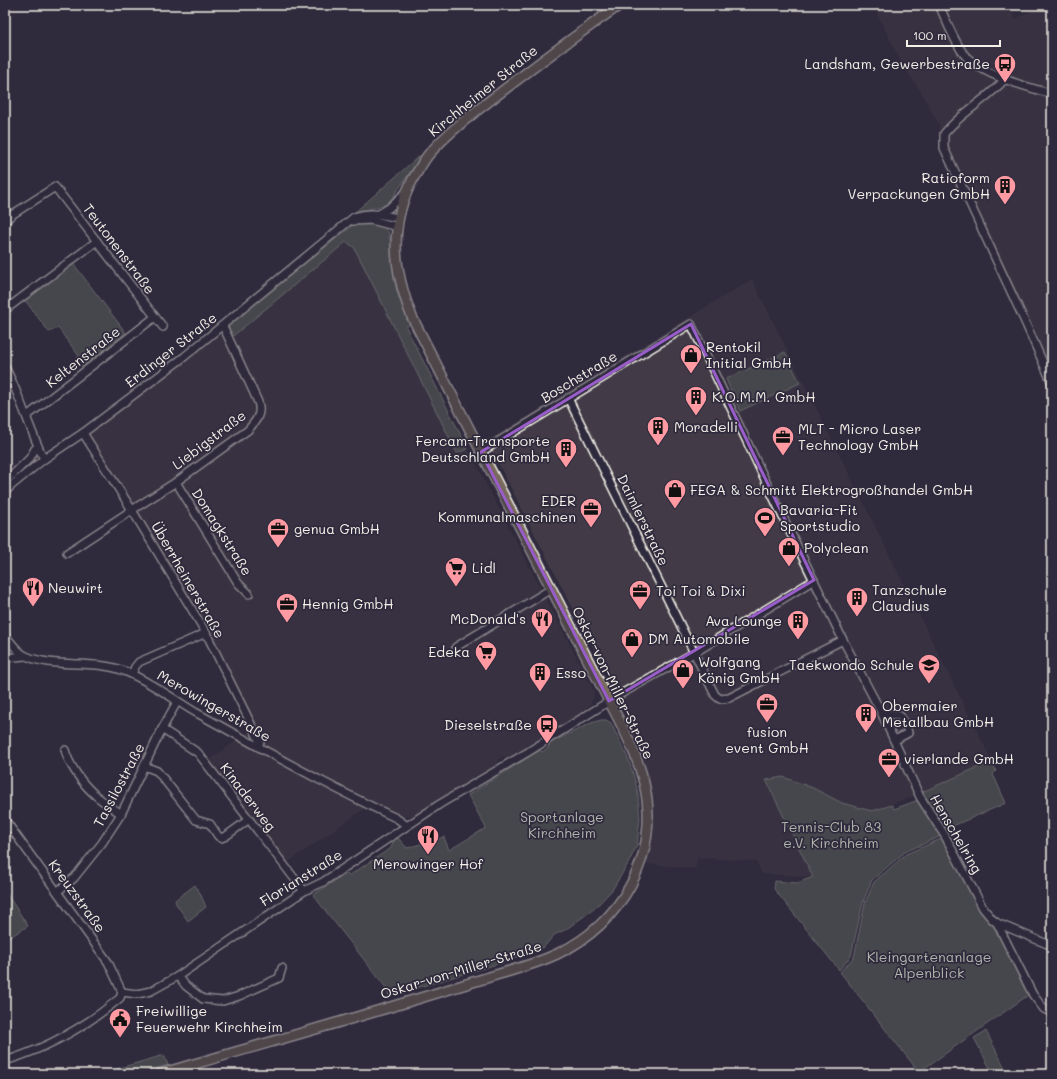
<svg xmlns="http://www.w3.org/2000/svg" width="1057" height="1079" viewBox="0 0 1057 1079" font-family="Mali,sans-serif">
<rect width="100%" height="100%" fill="#2f2a3d"/>
<filter id="ink" filterUnits="userSpaceOnUse"><feTurbulence type="fractalNoise" baseFrequency=".025" numOctaves="2"/><feDisplacementMap in="SourceGraphic" scale="8" xChannelSelector="R" yChannelSelector="G"/><feConvolveMatrix kernelMatrix="1 2 1 2 8 2 1 2 1" color-interpolation-filters="sRGB"/></filter>
<g filter="url(#ink)">
<g fill="#423b47">
<path d="M873,5H1008L1015,19L1043,5H1052V389L941,148L939,137V125L920,90L904,68Z"/>
<path d="M352,226L590,683L594,692L593,699L591,703L580,715L506,759L504,756L497,760L498,763L414,815L394,819L367,807L287,863L208,761L256,726L229,668L208,630L88,433L137,398L217,336L246,309Z"/>
<path d="M752,279L992,761L914,796L872,811L842,803L813,788L766,781L813,877L762,874L756,861L698,858L695,869L647,864L653,822L651,791L644,760L630,726L624,702L602,665L496,459L484,439L493,437Z"/>
</g>
<g fill="#626c60" stroke="#abaea4">
<path d="M423,154L388,204L354,213L418,157Z"/>
<path d="M351,223C364,223 378,221 388,231C393,246 391,262 394,277C396,294 404,309 410,324L406,327L468,449L457,453L354,247L346,242L233,336L228,326L246,309L352,226Z"/>
<path d="M73,263L126,333L82,367L76,359L79,356L58,328L49,332L24,299Z"/>
<path d="M785,352L800,383L740,411L726,379Z"/>
<path d="M601,720H606L611,723L627,756L633,773L638,793L640,819L637,845L628,864L612,890L594,909L565,930L554,935L544,947L494,965L389,996L387,989L313,895L345,874L350,875L391,848L394,840L398,838L407,848L444,837L449,850L486,828L468,795L540,750L542,752L549,747L548,744L591,723Z"/>
<path d="M992,761L996,771L993,774L1006,803L939,832L941,836L905,852L872,880L863,902L851,956L839,970L774,889L775,881L797,883L813,877L766,780L783,777L813,788L842,803L872,811L892,805L894,809L918,800L920,793Z"/>
<path d="M943,838L975,901L989,922L995,923L1030,992L1027,996L919,1072L840,972L854,957L865,903L874,882L906,854Z"/>
<path d="M195,885L200,893L206,907L188,921L176,904L175,900Z"/>
<path d="M5,891L28,926L5,940Z"/>
<path d="M986,1031L1008,1074H993L974,1038Z"/>
<path d="M164,1055L168,1065L136,1074H99Z"/>
</g>
<g fill="none" stroke-linecap="round" stroke-linejoin="round">
<g stroke="#f4f1e8" stroke-width="10">
<g id="minor">
<path d="M939,5C946,20 952,36 961,50C977,75 1025,86 1052,94"/>
<path d="M1005,79C987,100 961,112 944,134V148L1025,322L1052,383"/>
<path d="M379,214L389,208L405,193"/>
<path d="M353,221L371,220L398,227"/>
<path d="M5,222L10,216L55,187L163,327"/>
<path d="M5,310L97,241"/>
<path d="M5,367C21,397 29,429 44,459"/>
<path d="M568,398L715,695L720,699L729,698L843,640"/>
<path d="M27,416L155,317"/>
<path d="M83,433L132,510L206,633L260,742L258,746"/>
<path d="M481,452L691,324L778,507L843,640L881,712L920,797L945,836L983,908L992,919L997,923L1052,946"/>
<path d="M5,482L30,458L35,449L38,447"/>
<path d="M176,482L238,583L249,594"/>
<path d="M5,492L11,486L44,459L83,433L184,357L354,217C370,211 382,215 399,218"/>
<path d="M67,553L132,510L176,482L248,430C256,421 262,414 258,402L223,326"/>
<path d="M5,603V629"/>
<path d="M5,635C11,642 17,652 26,656C55,669 95,659 124,671C148,680 173,699 195,712C261,748 327,786 396,818L406,825"/>
<path d="M456,647L551,589"/>
<path d="M5,658L25,656"/>
<path d="M132,674L135,667L139,662L206,633"/>
<path d="M881,712L900,716L906,725L908,733L897,739L893,738"/>
<path d="M162,729L198,753L304,891"/>
<path d="M65,750C69,765 82,783 93,793C101,801 112,807 121,814"/>
<path d="M144,766L157,771L166,782L196,820L210,824L218,836L221,838L226,836L248,820"/>
<path d="M5,820L108,962L122,992"/>
<path d="M58,891L74,878L102,843L121,814L162,729L177,702"/>
<path d="M997,923L1033,995L1044,1009L1052,1013"/>
<path d="M178,976L186,986L203,999L223,1001L239,996L279,978L282,968"/>
<path d="M5,1061C48,1048 85,1027 120,998L122,992L137,994L151,991L178,976L304,891L323,882L440,804L528,752L619,695L694,653L814,580"/>
</g>
</g>
<g stroke="#f4f1e8" stroke-width="12">
<path id="major" d="M160,1074C245,1049 332,1025 417,999C444,991 470,983 496,975C517,969 538,963 557,954C622,924 661,854 644,783C637,754 623,727 609,701L412,317C393,269 388,224 414,177C419,170 423,161 429,154C451,129 479,109 505,89C543,60 581,31 620,5"/>
</g>
<use href="#minor" stroke="#2f2a3d" stroke-width="7"/>
<use href="#major" stroke="#77695c" stroke-width="9"/>
</g>
</g>
<path d="M0 0H1057V1079H0ZM691,324L814,580L609,701L481,452Z" fill="#2f2a3d" fill-opacity=".55" fill-rule="evenodd"/>
<path fill="none" stroke="#995dc9" stroke-width="3" stroke-linejoin="round" d="M691,324L814,580L609,701L481,452Z"/>
<defs>
<g id="bus-pin" transform="scale(1.15)"><path d="M0 17L-7.5 6A9.5 9.5 0 1 1 7.5 6Z" fill="#ff9aa2" stroke="#2f2a3d"/><path d="M-5-6H5V4H4V6H2V4H-2V6H-4V4H-5ZM-3.5-4V0h7V-4ZM-3.5 1.2v1.5H-2V1.2ZM2 1.2v1.5H3.5V1.2Z" fill="#111"/></g>
<g id="building-pin" transform="scale(1.15)"><path d="M0 17L-7.5 6A9.5 9.5 0 1 1 7.5 6Z" fill="#ff9aa2" stroke="#2f2a3d"/><path d="M-4-6H4V6H1V3H-1V6H-4ZM-2.5-4.3h1.7v1.8h-1.7ZM.8-4.3h1.7v1.8H.8ZM-2.5-1h1.7V.8h-1.7ZM.8-1h1.7V.8H.8Z" fill="#111"/></g>
<g id="shop-pin" transform="scale(1.15)"><path d="M0 17L-7.5 6A9.5 9.5 0 1 1 7.5 6Z" fill="#ff9aa2" stroke="#2f2a3d"/><path d="M-5-2.5h2.3a2.7 3.5 0 0 1 5.4 0H5L5.5 6h-11ZM-1.5-2.5h3a1.5 2.3 0 0 0-3 0Z" fill="#111"/></g>
<g id="office-pin" transform="scale(1.15)"><path d="M0 17L-7.5 6A9.5 9.5 0 1 1 7.5 6Z" fill="#ff9aa2" stroke="#2f2a3d"/><path d="M-6-3h4V-5.5h4V-3h4V5H-6ZM-1-4.5V-3h2v-1.5ZM-6 0V1H6V0Z" fill="#111"/></g>
<g id="stadium-pin" transform="scale(1.15)"><path d="M0 17L-7.5 6A9.5 9.5 0 1 1 7.5 6Z" fill="#ff9aa2" stroke="#2f2a3d"/><path d="M0-5a6.5 5 0 1 0 0 10a6.5 5 0 1 0 0-10ZM-3.5-1.8h7v3.6h-7Z" fill="#111"/></g>
<g id="supermarket-pin" transform="scale(1.15)"><path d="M0 17L-7.5 6A9.5 9.5 0 1 1 7.5 6Z" fill="#ff9aa2" stroke="#2f2a3d"/><path d="M-6-5.5h2.5l.6 2H6L4.5 2H-2.5L-4.4-4H-6ZM-1.5 3.2a1.3 1.3 0 1 0 .1 0ZM3 3.2a1.3 1.3 0 1 0 .1 0Z" fill="#111"/></g>
<g id="restaurant-pin" transform="scale(1.15)"><path d="M0 17L-7.5 6A9.5 9.5 0 1 1 7.5 6Z" fill="#ff9aa2" stroke="#2f2a3d"/><path d="M-5-6h1v4h1v-4h1v4h1v-4h1v5L-1.5 .5V6h-2V.5L-5-1ZM5-6V6H3V1.5H1.5Q1.5-4 5-6Z" fill="#111"/></g>
<g id="school-pin" transform="scale(1.15)"><path d="M0 17L-7.5 6A9.5 9.5 0 1 1 7.5 6Z" fill="#ff9aa2" stroke="#2f2a3d"/><path d="M0-5L7-2L0 1L-7-2ZM-4 1L0 2.5L4 1V4Q0 6-4 4Z" fill="#111"/></g>
<g id="civic-pin" transform="scale(1.15)"><path d="M0 17L-7.5 6A9.5 9.5 0 1 1 7.5 6Z" fill="#ff9aa2" stroke="#2f2a3d"/><path d="M-.6-6.5H3V-4.5H.6V-3L4-1V1h2V6H-6V1h2V-1L-.6-3ZM-1.2 2.5V6h2.4V2.5Z" fill="#111"/></g>
</defs>
<g fill-rule="evenodd">
<use href="#bus-pin" x="1005" y="64"/>
<use href="#building-pin" x="1005" y="186"/>
<use href="#shop-pin" x="691" y="355"/>
<use href="#building-pin" x="696" y="397"/>
<use href="#building-pin" x="658" y="427"/>
<use href="#office-pin" x="783" y="437"/>
<use href="#building-pin" x="566" y="449"/>
<use href="#shop-pin" x="675" y="490"/>
<use href="#office-pin" x="591" y="509"/>
<use href="#stadium-pin" x="765" y="518"/>
<use href="#office-pin" x="278" y="529"/>
<use href="#shop-pin" x="789" y="548"/>
<use href="#supermarket-pin" x="456" y="568"/>
<use href="#restaurant-pin" x="33" y="588"/>
<use href="#office-pin" x="640" y="591"/>
<use href="#building-pin" x="857" y="598"/>
<use href="#office-pin" x="287" y="604"/>
<use href="#restaurant-pin" x="542" y="619"/>
<use href="#building-pin" x="798" y="621"/>
<use href="#shop-pin" x="632" y="639"/>
<use href="#supermarket-pin" x="486" y="652"/>
<use href="#school-pin" x="929" y="665"/>
<use href="#shop-pin" x="683" y="670"/>
<use href="#building-pin" x="540" y="673"/>
<use href="#office-pin" x="767" y="704"/>
<use href="#building-pin" x="866" y="714"/>
<use href="#bus-pin" x="547" y="725"/>
<use href="#office-pin" x="889" y="759"/>
<use href="#restaurant-pin" x="428" y="836"/>
<use href="#civic-pin" x="120" y="1019"/>
</g>
<g text-anchor="middle" stroke-width="3.5" stroke-linejoin="round" paint-order="stroke">
<g font-size="14" fill="#f4f1e8" stroke="#2f2a3d" text-anchor="start">
<text x="990" y="69" text-anchor="end">Landsham, Gewerbestraße</text>
<text x="990" y="183" text-anchor="end">Ratioform<tspan x="990" dy="16">Verpackungen GmbH</tspan></text>
<text x="706" y="352">Rentokil<tspan x="706" dy="16">Initial GmbH</tspan></text>
<text x="712" y="402">K.O.M.M. GmbH</text>
<text x="674" y="432">Moradelli</text>
<text x="798" y="434">MLT - Micro Laser<tspan x="798" dy="16">Technology GmbH</tspan></text>
<text x="550" y="446" text-anchor="end">Fercam-Transporte<tspan x="550" dy="16">Deutschland GmbH</tspan></text>
<text x="690" y="495">FEGA &amp; Schmitt Elektrogroßhandel GmbH</text>
<text x="576" y="506" text-anchor="end">EDER<tspan x="576" dy="16">Kommunalmaschinen</tspan></text>
<text x="780" y="515">Bavaria-Fit<tspan x="780" dy="16">Sportstudio</tspan></text>
<text x="294" y="534">genua GmbH</text>
<text x="804" y="553">Polyclean</text>
<text x="472" y="573">Lidl</text>
<text x="48" y="593">Neuwirt</text>
<text x="872" y="595">Tanzschule<tspan x="872" dy="16">Claudius</tspan></text>
<text x="656" y="596">Toi Toi &amp; Dixi</text>
<text x="302" y="609">Hennig GmbH</text>
<text x="526" y="624" text-anchor="end">McDonald's</text>
<text x="782" y="626" text-anchor="end">Ava Lounge</text>
<text x="648" y="644">DM Automobile</text>
<text x="470" y="657" text-anchor="end">Edeka</text>
<text x="698" y="667">Wolfgang<tspan x="698" dy="16">König GmbH</tspan></text>
<text x="914" y="670" text-anchor="end">Taekwondo Schule</text>
<text x="556" y="678">Esso</text>
<text x="882" y="711">Obermaier<tspan x="882" dy="16">Metallbau GmbH</tspan></text>
<text x="532" y="730" text-anchor="end">Dieselstraße</text>
<text x="767" y="737" text-anchor="middle">fusion<tspan x="767" dy="16">event GmbH</tspan></text>
<text x="904" y="764">vierlande GmbH</text>
<text x="428" y="869" text-anchor="middle">Merowinger Hof</text>
<text x="136" y="1016">Freiwillige<tspan x="136" dy="16">Feuerwehr Kirchheim</tspan></text>
</g>
<g font-size="14" fill="#f4f1e8" stroke="#2f2a3d">
<text transform="translate(483 91) rotate(-39)" y="5">Kirchheimer Straße</text>
<text transform="translate(119 249) rotate(53)" y="5">Teutonenstraße</text>
<text transform="translate(171 350) rotate(-38)" y="5">Erdinger Straße</text>
<text transform="translate(83 357) rotate(-38)" y="5">Keltenstraße</text>
<text transform="translate(579 377) rotate(-31)" y="5">Boschstraße</text>
<text transform="translate(209 440) rotate(-37)" y="5">Liebigstraße</text>
<text transform="translate(643 520) rotate(64)" y="5">Daimlerstraße</text>
<text transform="translate(222 532) rotate(58)" y="5">Domagkstraße</text>
<text transform="translate(188 580) rotate(60)" y="5">Überrheinerstraße</text>
<text transform="translate(613 683) rotate(64)" y="5">Oskar-von-Miller-Straße</text>
<text transform="translate(214 706) rotate(30)" y="5">Merowingerstraße</text>
<text transform="translate(119 785) rotate(-62)" y="5">Tassilostraße</text>
<text transform="translate(248 797) rotate(53)" y="5">Kinaderweg</text>
<text transform="translate(956 834) rotate(60)" y="5">Henschelring</text>
<text transform="translate(301 878) rotate(-32)" y="5">Florianstraße</text>
<text transform="translate(77 896) rotate(54)" y="5">Kreuzstraße</text>
<text transform="translate(461 970) rotate(-17)" y="5">Oskar-von-Miller-Straße</text>
</g>
<g font-size="14" fill="#b2b5ab" stroke="#2f2a3d">
<text x="562" y="822">Sportanlage<tspan x="562" dy="16">Kirchheim</tspan></text>
<text x="831" y="832">Tennis-Club 83<tspan x="831" dy="16">e.V. Kirchheim</tspan></text>
<text x="929" y="962">Kleingartenanlage<tspan x="929" dy="16">Alpenblick</tspan></text>
</g>
</g>
<rect width="1057" height="1079" fill="none" stroke="#2f2a3d" stroke-width="20"/>
<rect x="10" y="10" width="1037" height="1059" fill="none" stroke="#f4f1e8" stroke-width="1.5" filter="url(#ink)"/>
<path d="M907 40v6h93v-6" fill="none" stroke="#f4f1e8" stroke-width="2"/>
<text x="913" y="40" font-size="12" fill="#f4f1e8" stroke="#2f2a3d" stroke-width="3" paint-order="stroke">100 m</text>
</svg>
